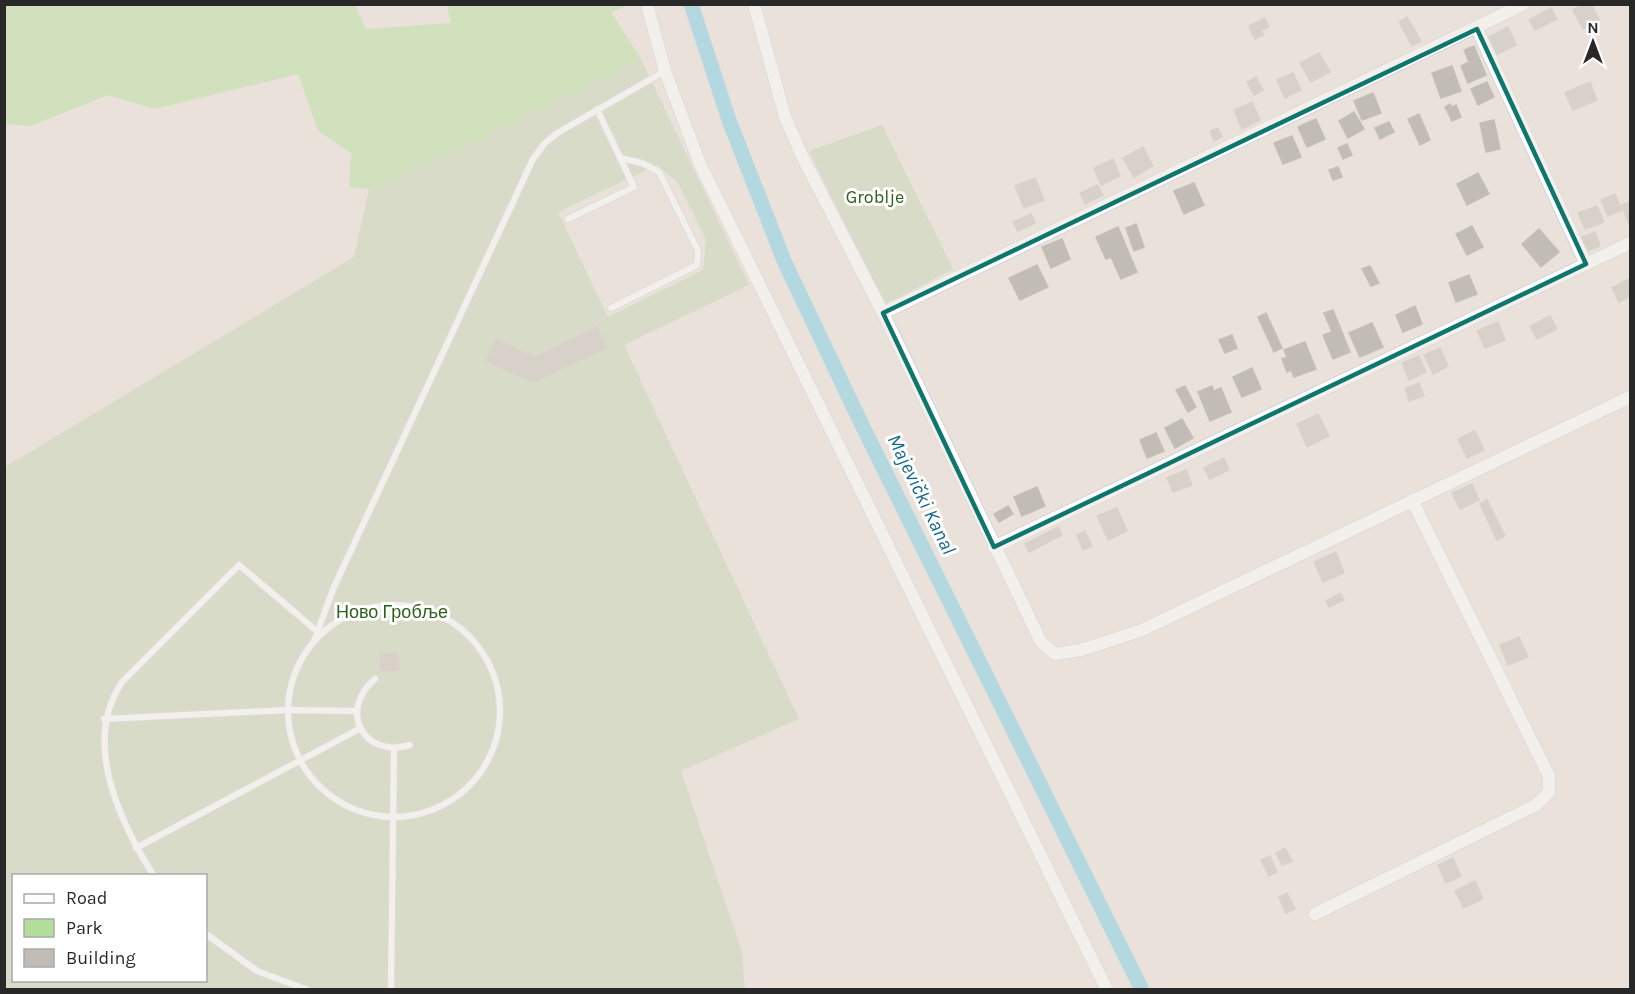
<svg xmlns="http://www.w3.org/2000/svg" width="1635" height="994" viewBox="0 0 1635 994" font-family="Karla,sans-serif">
<rect width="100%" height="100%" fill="#eae2da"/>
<path fill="#b3de99" d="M4,5H355L366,29L451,23L447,5H623L624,7L611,12L641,59L462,148L369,189L349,187L351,153L318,131L298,74L155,109L108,95L31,126L5,124Z"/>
<g fill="#c3d2b2" fill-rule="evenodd">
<path d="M641,59L749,285L624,345L799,719L681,771L742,952L745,989L5,990V467L354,257L369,189L462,148ZM657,165L678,183L706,240L703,270L608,317L558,212ZM14,876H206V980H14Z"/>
<path d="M882,125L953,269L884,305L809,151Z"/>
</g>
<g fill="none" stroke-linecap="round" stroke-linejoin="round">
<path stroke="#72cce7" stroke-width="15" d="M691,4L730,123L785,263L862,425L1142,990"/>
</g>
<g fill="#c2bcb7" stroke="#c5beb4" stroke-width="1.5">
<path d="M1583,4H1591L1600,21L1583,29L1573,10Z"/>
<path d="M1551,8L1557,19L1535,30L1529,20Z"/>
<path d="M1407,17L1421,41L1412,46L1399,22Z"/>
<path d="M1265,18L1269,27L1261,30L1264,35L1255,39L1249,26Z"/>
<path d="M1508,27L1516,45L1496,55L1487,38Z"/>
<path d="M1474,46L1486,75L1468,83L1461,66L1469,62L1464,50Z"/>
<path d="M1319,53L1330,72L1311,82L1300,63Z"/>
<path d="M1452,66L1461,91L1441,98L1432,73Z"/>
<path d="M1293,73L1301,90L1285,98L1277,80Z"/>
<path d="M1256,77L1263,90L1254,95L1247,82Z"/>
<path d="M1487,82L1494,97L1478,105L1471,89Z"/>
<path d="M1590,82L1597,100L1573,110L1565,93Z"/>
<path d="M1373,93L1381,113L1362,120L1354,101Z"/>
<path d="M1252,102L1260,120L1242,129L1234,110Z"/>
<path d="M1450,104L1452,107L1456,105L1461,117L1452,121L1445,107Z"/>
<path d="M1354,112L1364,129L1348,138L1339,121Z"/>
<path d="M1419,114L1430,140L1420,145L1408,119Z"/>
<path d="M1316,119L1325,139L1307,147L1298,127Z"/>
<path d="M1494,120L1500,149L1486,152L1480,123Z"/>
<path d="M1389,122L1394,132L1380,139L1375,128Z"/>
<path d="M1218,128L1222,137L1214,141L1210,131Z"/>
<path d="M1292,136L1301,157L1283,164L1274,143Z"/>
<path d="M1347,144L1352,155L1343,159L1338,148Z"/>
<path d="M1143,147L1153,166L1134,177L1123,158Z"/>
<path d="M1113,159L1120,176L1101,185L1094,168Z"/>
<path d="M1338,167L1342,177L1333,180L1329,170Z"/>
<path d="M1478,173L1489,194L1467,205L1457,184Z"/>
<path d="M1035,178L1044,200L1024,208L1015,186Z"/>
<path d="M1194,183L1204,205L1184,214L1174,191Z"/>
<path d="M1097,185L1103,195L1085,204L1080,193Z"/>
<path d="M1615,194L1622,210L1608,216L1601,200Z"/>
<path d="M1630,202V227L1622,205Z"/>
<path d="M1597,206L1604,222L1585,229L1578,213Z"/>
<path d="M1031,214L1035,223L1018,231L1013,222Z"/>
<path d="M1136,224L1144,247L1134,251L1126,228Z"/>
<path d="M1472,226L1483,247L1467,255L1456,234Z"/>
<path d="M1118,227L1137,272L1121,279L1111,257L1106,259L1096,237Z"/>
<path d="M1539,229L1559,252L1541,267L1522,244Z"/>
<path d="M1595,232L1600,246L1585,252L1580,238Z"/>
<path d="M1062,239L1070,259L1051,268L1042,247Z"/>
<path d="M1037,265L1048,287L1020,300L1009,278Z"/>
<path d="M1370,266L1379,283L1371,286L1362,269Z"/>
<path d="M1469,275L1477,294L1456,302L1449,283Z"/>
<path d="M1630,278V296L1619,302L1612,288Z"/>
<path d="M1415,306L1422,324L1403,332L1396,315Z"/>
<path d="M1333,310L1350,352L1333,359L1323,335L1332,332L1324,313Z"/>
<path d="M1266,313L1282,348L1274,352L1258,317Z"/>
<path d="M1550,316L1557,329L1537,339L1530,326Z"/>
<path d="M1498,322L1505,340L1485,348L1477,331Z"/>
<path d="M1372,323L1383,347L1360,357L1349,333Z"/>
<path d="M597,327L606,348L533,382L486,361L496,340L535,357Z"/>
<path d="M1232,335L1237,348L1225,353L1219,340Z"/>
<path d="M1305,342L1316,369L1294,377L1291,370L1287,372L1282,359L1287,357L1284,350Z"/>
<path d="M1440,348L1448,366L1433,374L1424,355Z"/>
<path d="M1419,356L1426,372L1409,380L1402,363Z"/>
<path d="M1252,368L1261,389L1242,397L1233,377Z"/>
<path d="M1419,383L1424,396L1409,401L1405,388Z"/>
<path d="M1185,386L1196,407L1188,412L1176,390Z"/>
<path d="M1212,386L1214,391L1221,388L1231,412L1210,421L1198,392Z"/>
<path d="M1318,414L1329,436L1307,447L1297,424Z"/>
<path d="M1182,419L1193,438L1175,448L1165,428Z"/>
<path d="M1475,431L1484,450L1467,458L1458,439Z"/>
<path d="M1156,433L1164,451L1147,458L1140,440Z"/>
<path d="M1224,458L1229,470L1210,479L1204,468Z"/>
<path d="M1186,470L1192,485L1173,492L1167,478Z"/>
<path d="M1472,484L1479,500L1460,509L1452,493Z"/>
<path d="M1037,487L1045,506L1022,516L1014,497Z"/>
<path d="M1487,500L1505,536L1497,540L1480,504Z"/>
<path d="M1008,506L1013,514L999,522L994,514Z"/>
<path d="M1117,508L1127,531L1108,540L1097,516Z"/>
<path d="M1058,527L1062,535L1029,552L1025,544Z"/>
<path d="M1085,531L1092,546L1083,550L1077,535Z"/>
<path d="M1336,552L1344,573L1323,582L1314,562Z"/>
<path d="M1340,593L1344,600L1329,607L1326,601Z"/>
<path d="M1519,637L1528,657L1508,665L1500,645Z"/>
<path d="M397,653L399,670L381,671L380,654Z"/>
<path d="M1285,848L1292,861L1282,865L1276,853Z"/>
<path d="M1270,856L1277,872L1269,876L1261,860Z"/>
<path d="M1453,858L1461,876L1446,883L1438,865Z"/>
<path d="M1475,881L1483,899L1464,908L1455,891Z"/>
<path d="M1287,893L1295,909L1286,913L1279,897Z"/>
</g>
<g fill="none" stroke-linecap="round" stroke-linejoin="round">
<g stroke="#cfd3e0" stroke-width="8">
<g id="lane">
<path d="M568,219L634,187L597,109"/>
<path d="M611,308L697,265L698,251L659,172L642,163L620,158"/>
<circle cx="394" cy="711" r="106"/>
<path d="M314,641L334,587L533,159L545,143L559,132L665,71"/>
<path d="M375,679C338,710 363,759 410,745"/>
<path d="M104,719L288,710L357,711"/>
<path d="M136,848L361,728"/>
<path d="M154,876C119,821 82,742 122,682L239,565L318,632"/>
<path d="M206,934L257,971L308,990"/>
<path d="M391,990L394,748"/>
</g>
</g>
<g stroke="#cfd3e0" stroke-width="14">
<g id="street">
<path d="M647,4L665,71L700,164L1107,990"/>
<path d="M754,4L785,117L803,158L883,313L1041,642L1055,654L1081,650L1142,630L1630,397"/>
<path d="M1477,29L1586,264"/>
<path d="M883,313L1524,4"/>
<path d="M994,547L1630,243"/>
<path d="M1315,914L1536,805L1549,792V776L1412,500"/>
</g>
</g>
<use href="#lane" stroke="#fff" stroke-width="6"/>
<use href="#street" stroke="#fff" stroke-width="12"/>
</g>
<path d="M0 0H1635V994H0ZM1477,29L1586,264L994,547L883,313Z" fill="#eae2da" fill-opacity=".55" fill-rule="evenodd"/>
<path fill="none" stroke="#0f766e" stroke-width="4.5" stroke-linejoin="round" d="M1477,29L1586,264L994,547L883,313Z"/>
<g text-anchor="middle" stroke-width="6" stroke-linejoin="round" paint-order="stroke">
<g font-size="18" fill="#2d601d" stroke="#fff">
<text x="875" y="203">Groblje</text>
<text x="392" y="618">Ново Гробље</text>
</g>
<g font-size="20" font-style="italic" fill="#146a8f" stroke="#fff">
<text transform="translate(922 494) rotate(64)" y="7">Majevički Kanal</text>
</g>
</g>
<rect width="1635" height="994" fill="none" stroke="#282828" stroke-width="12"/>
<rect x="12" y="874" width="195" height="108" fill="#ffffff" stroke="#a9a9a9" stroke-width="1.5"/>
<rect x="24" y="894" width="30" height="9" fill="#ffffff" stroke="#a9a9a9" stroke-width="1.5"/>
<text x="66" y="904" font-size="18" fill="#282828">Road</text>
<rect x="24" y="919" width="30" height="18" fill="#b3de99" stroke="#a9a9a9" stroke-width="1.5"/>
<text x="66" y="934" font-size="18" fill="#282828">Park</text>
<rect x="24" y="949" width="30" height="18" fill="#c2bcb7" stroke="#a9a9a9" stroke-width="1.5"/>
<text x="66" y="964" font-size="18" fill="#282828">Building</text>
<g transform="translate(1593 42)" stroke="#ffffff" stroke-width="4.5" paint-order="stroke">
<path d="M0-4.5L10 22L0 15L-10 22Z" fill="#282828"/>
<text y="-9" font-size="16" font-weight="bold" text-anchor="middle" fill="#282828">N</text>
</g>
</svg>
